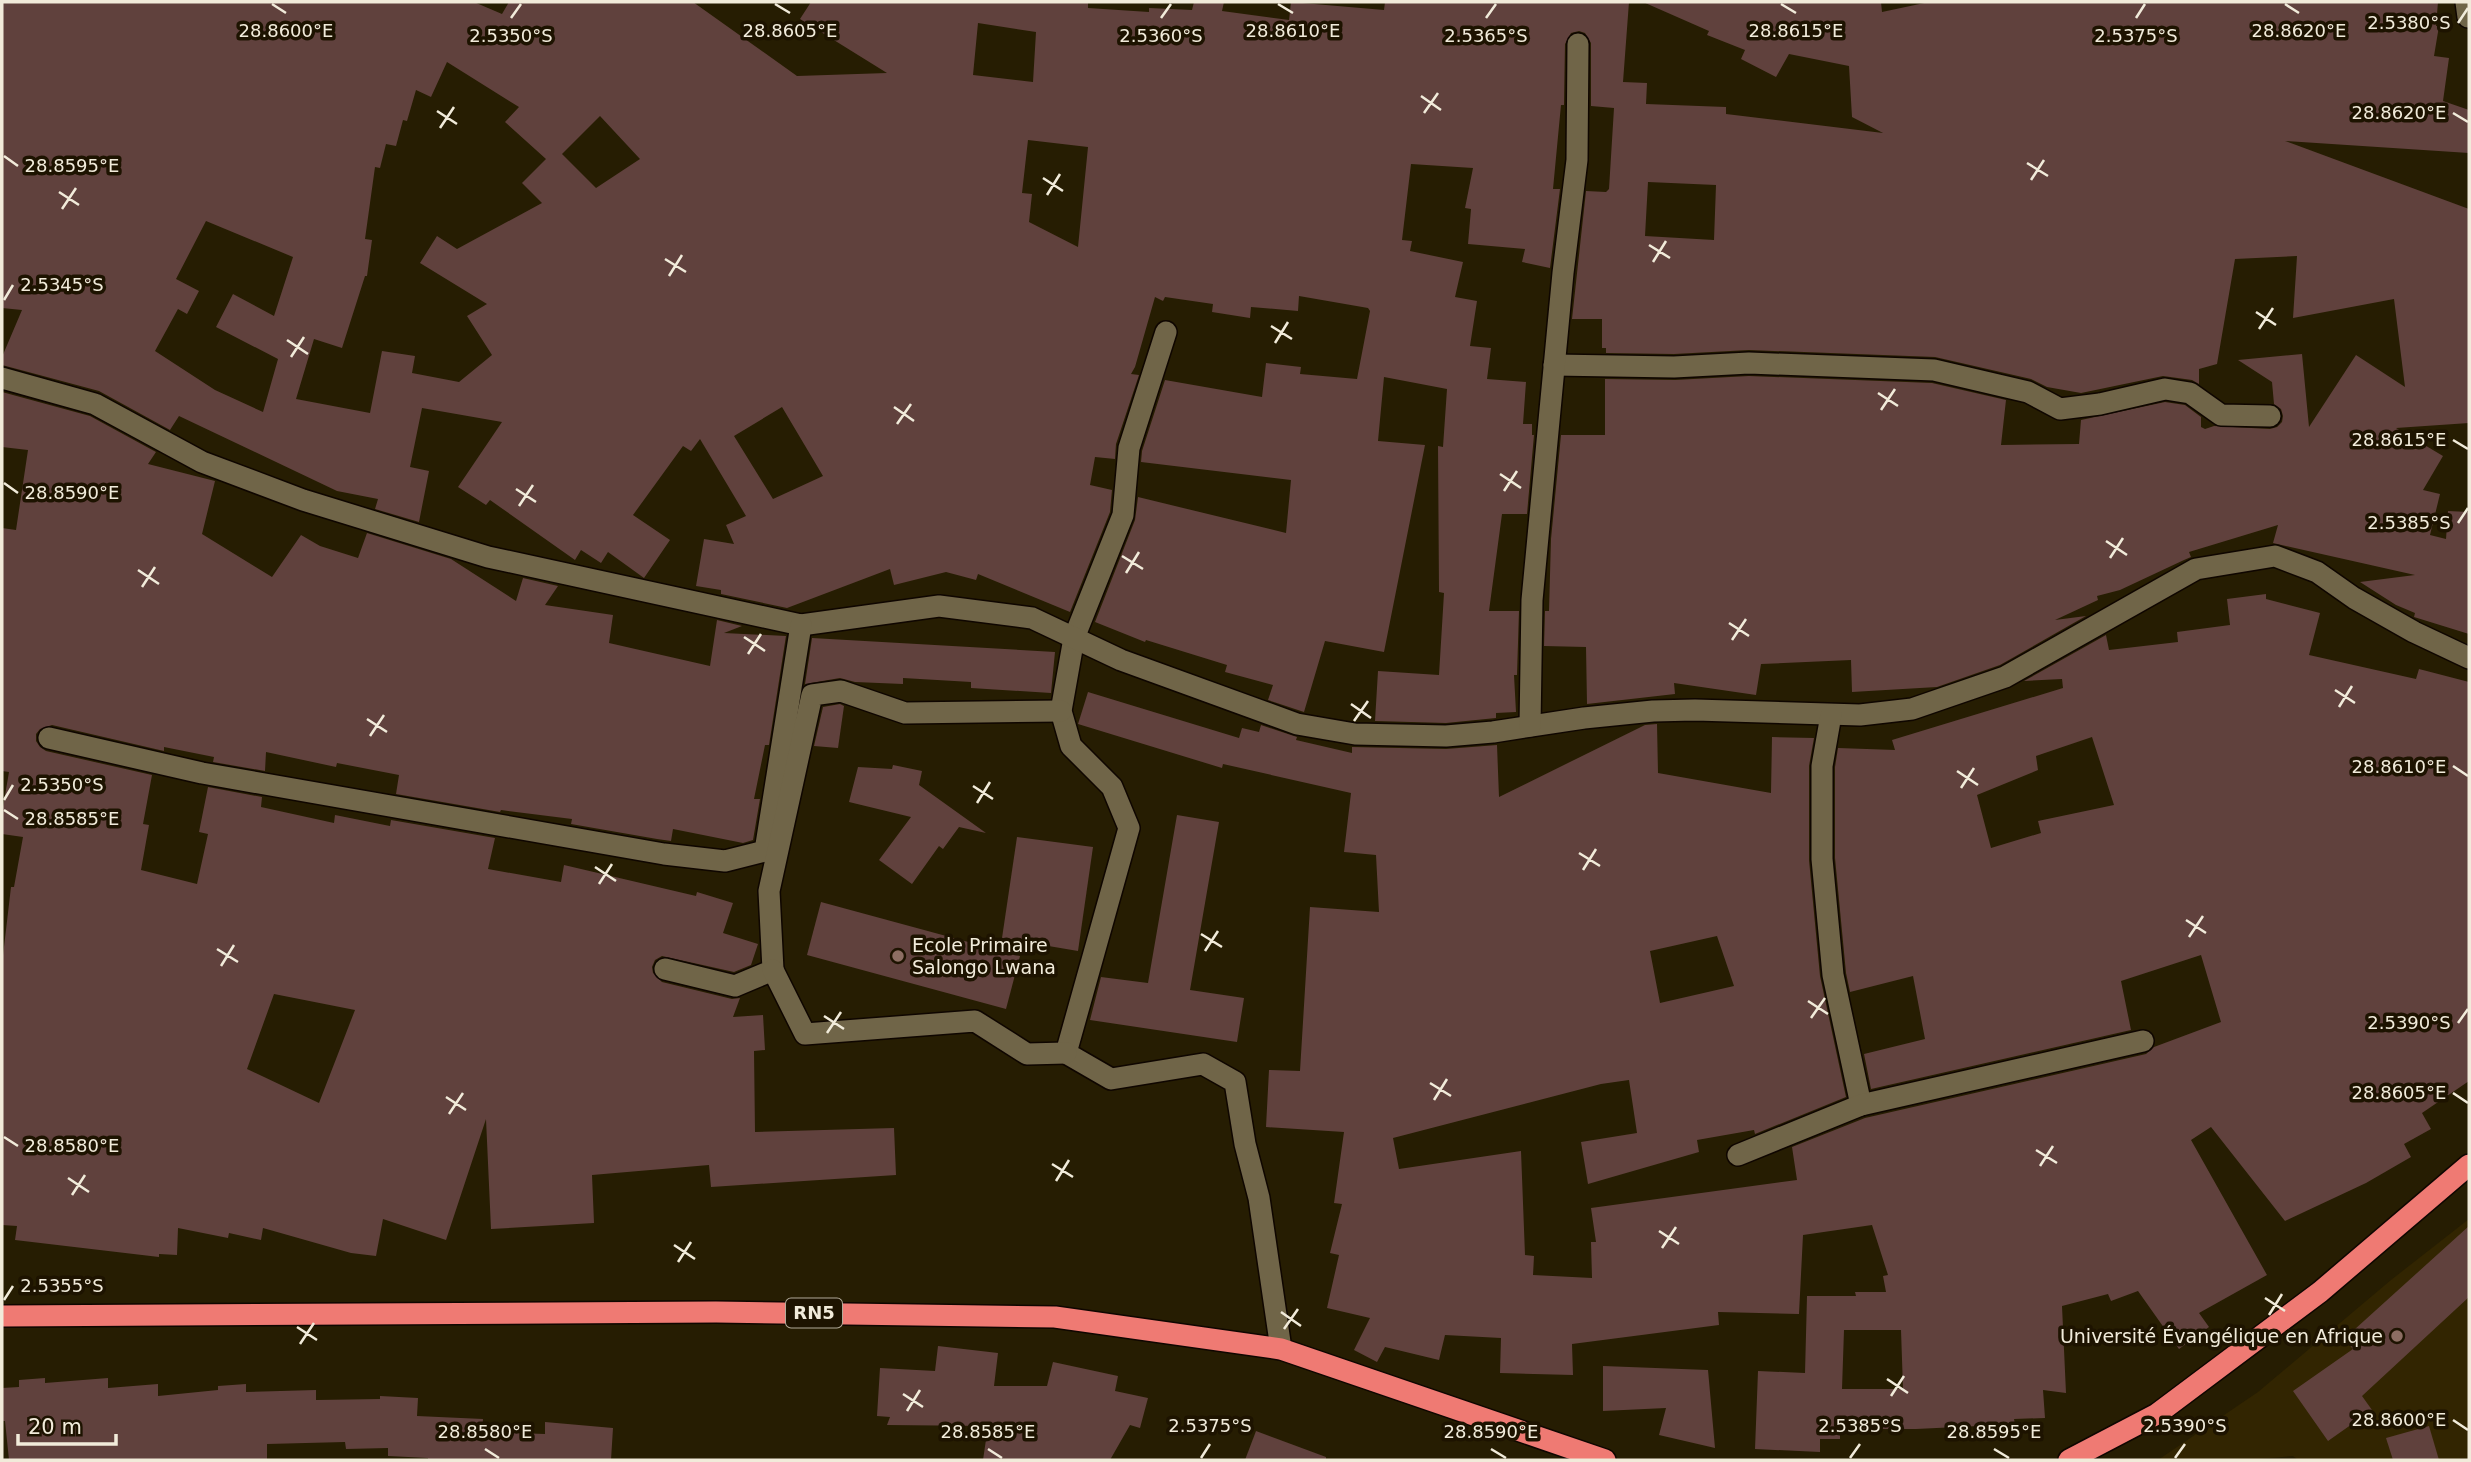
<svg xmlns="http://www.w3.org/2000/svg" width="2471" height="1462" viewBox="0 0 2471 1462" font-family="'DejaVu Sans',sans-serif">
<rect width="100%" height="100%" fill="#261d02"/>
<path fill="#322501" d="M2469,1219V1460H2298L2293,1456L2247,1460H2158L2258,1392L2391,1280Z"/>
<g fill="#60413d" fill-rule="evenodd">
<path d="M2,2H474L502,14L509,2H693L797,76L887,73L800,19L811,2H1088V8L1149,12V8L1192,10L1194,2H1224L1222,11L1289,20L1291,2L1384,10L1385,2H1629L1623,82L1647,83L1646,104L1726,107V114L1883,133L1852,117L1849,66L1789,54L1776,77L1741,59L1745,50L1707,35L1709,31L1643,2H1881L1882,12L1929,2H2438L2436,26H2439L2434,56L2449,58L2443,101L2469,110V153L2285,141L2469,209V423L2396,428L2443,456L2423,490L2440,494L2430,535L2446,539L2448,511L2469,512V634L2414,617L2415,613L2396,605L2360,582L2415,575L2273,543L2278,525L2189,552L2191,557L2184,560L2120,590L2097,596L2098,600L2055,620L2086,616L2000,665L1937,687L1852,692L1851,660L1761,664L1756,695L1674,683L1675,694L1587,704L1586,647L1544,646L1545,611H1549L1551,539L1561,435H1605V379L1675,380L1749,376L1932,383L2006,400L2001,445L2079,444L2081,420L2165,402L2185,405L2201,417V427L2205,429L2214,426L2270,429L2277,427L2282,422L2283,416L2281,409L2274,404L2272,382L2238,360L2302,354L2309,427L2356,355L2405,387L2394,299L2293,318L2297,256L2235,259L2217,364L2199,369V384L2192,380L2163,376L2081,393L2047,387L2031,379L1935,357L1749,350L1674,354L1606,353V348H1602V319H1572L1586,191L1606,192L1609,189L1614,108L1591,106V43L1585,33L1579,31L1571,33L1565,44L1564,105H1561L1553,189H1560L1550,268L1522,262L1525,249L1468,244L1471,209L1465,208L1473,168L1411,164L1402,240L1412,241L1410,251L1463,262L1455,297L1477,301L1470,346L1491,348L1487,379L1526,382L1523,424H1532V435H1534L1527,514H1502L1489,611H1519L1517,675H1514L1516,712L1496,713V718L1446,723L1375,721L1378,671L1439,675L1444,593L1439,592L1438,446L1443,447L1447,389L1384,377L1378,441L1425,445L1384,652L1325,641L1304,712L1268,700L1273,685L1225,672L1227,665L1146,640L1145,642L1095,622L1135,520L1138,497L1286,533L1291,480L1141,462L1142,451L1165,380L1262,397L1266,363L1301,367L1300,374L1357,379L1370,311L1368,308L1299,296L1298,311L1251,307L1250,318L1212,312L1213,304L1165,297L1163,301L1155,297L1135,367L1131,374L1139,375L1116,444L1115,459L1095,457L1090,485L1112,490L1110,512L1070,612L978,574L976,580L946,572L894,585L890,569L787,608L721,594V590L696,586L704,539L734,544L726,525L746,516L700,439L691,451L683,446L633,515L670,540L644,578L608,552L601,563L581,550L575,560L490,500L486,505L458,487L502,422L422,408L410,467L429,471L419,522L375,509L378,499L337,491L179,416L170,430L99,391L2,365V357L22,310L2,308ZM978,23L1036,32L1033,82L973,75ZM447,62L519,107L505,122L546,159L522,183L542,203L457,249L437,236L420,263L487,304L467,316L492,355L459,382L412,373L415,356L382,351L370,413L296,399L314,339L342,348L365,276H367L372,240L365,239L375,167L380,168L386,144L396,146L403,120L407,121L416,90L431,97ZM600,116L640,159L596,188L562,154ZM1028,140L1088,147L1078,247L1029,222L1032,194L1022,193ZM1648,182L1716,185L1714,240L1645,236ZM206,221L293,257L274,316L233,294L216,327L278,359L263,412L215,390L155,351L178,309L187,314L199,291L176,279ZM782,407L823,476L773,499L734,436Z"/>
<path d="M2,392L90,416L156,452L148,464L215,481L202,534L272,577L301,535L320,546L358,558L367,533L451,559L516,601L523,578L558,586L545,605L613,615L609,643L710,666L717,620L742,626L724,633L786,636L769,745H765L754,799H760L753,840L743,843L673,829L671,841L657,839L571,824L572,819L501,810L500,812L396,794L399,775L337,763L336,767L266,752L265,771L213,762L214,757L164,747V751L52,725L40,729L36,734V741L40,747L46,751L152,775L143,824L149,825L141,870L197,884L208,834L199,832L208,787L262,797L261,807L334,823L335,815L390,826L391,820L495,838L488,869L561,882L564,865L696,896L697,892L733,903L723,933L758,944L751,965L734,972L662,956L655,960L652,967L653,973L662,982L732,999L740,998L733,1017L763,1015L765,1050L754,1051L755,1132L894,1128L896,1175L711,1187L709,1165L592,1175L594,1223L491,1229L486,1119L446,1240L383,1219L376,1256L351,1253L263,1228L261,1240L229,1233L228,1238L178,1228L177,1255L159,1254V1257L15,1240L17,1226L2,1225V964L11,887H14L23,837L2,834V813L9,772L2,771V528L16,530L28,450L2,447ZM274,994L355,1010L319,1103L247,1069Z"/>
<path d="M2266,594V599L2320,613L2309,655L2416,679L2419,669L2469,682V1081L2422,1113L2431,1129L2404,1144L2411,1157L2366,1183L2285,1221L2211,1127L2191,1140L2267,1275L2199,1313L2209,1327L2179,1349L2138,1291L2111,1301L2108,1294L2062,1306L2066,1393L2043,1390L2045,1418L2014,1419L2015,1424L1978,1426L1916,1429H1840V1439H1820V1452L1755,1449L1758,1371L1805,1373L1807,1296H1856L1855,1292H1886L1883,1276L1888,1275L1872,1225L1803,1235L1799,1314L1718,1312L1719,1325L1572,1344L1573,1375L1500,1373L1501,1338L1445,1335L1439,1360L1385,1347L1377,1362L1354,1350L1370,1318L1327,1308L1339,1255L1330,1253L1342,1204L1334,1203L1344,1132L1266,1127L1269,1070L1300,1071L1310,907L1379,912L1376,855L1344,852L1351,793L1223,764L1222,768L1078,724L1088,692L1239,738L1242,728L1259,732L1261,725L1297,737L1296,740L1352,753V747L1446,749L1497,745L1499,797L1645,725L1657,724L1658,773L1771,793L1772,737L1814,738L1809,766V860L1820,976L1846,1097L1755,1134L1754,1130L1697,1140L1699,1152L1588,1184L1581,1142L1637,1133L1629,1080L1601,1084L1393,1138L1399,1169L1521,1151L1525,1255L1534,1256L1533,1275L1592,1278L1591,1242H1596L1591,1208L1797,1180L1792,1147L1865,1118L2146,1054L2154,1047L2221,1022L2201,955L2121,981L2131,1030L1871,1089L1864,1054L1925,1039L1913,976L1850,992L1846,973L1835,858V767L1838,748L1895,750L1892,740L2063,688L2062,679L2024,681L2106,635L2109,650L2178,642L2177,632L2230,625L2227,599ZM2092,737L2114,805L2038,821L2041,833L1991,848L1977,795L2038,770L2036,756ZM1717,936L1734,986L1660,1003L1650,951ZM1844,1330H1901L1903,1389H1842Z"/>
<path d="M812,638L1055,652L1051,693L971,688V682L903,678V684L855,682L840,678L805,684Z"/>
<path d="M840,704L844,706L838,748L814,746L823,707Z"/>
<path d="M893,765L922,771L919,785L986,833L959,827L943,849L939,846L912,884L879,860L911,817L849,802L858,767L892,769Z"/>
<path d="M1177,815L1219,822L1190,990L1244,998L1237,1042L1090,1020L1101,977L1148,983Z"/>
<path d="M1017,837L1093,847L1078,951L1002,938Z"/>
<path d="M821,902L1020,956L1006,1009L807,955Z"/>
<path d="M2469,1226V1297L2362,1396L2372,1410L2328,1441L2293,1391L2353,1349L2344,1339Z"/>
<path d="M938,1346L998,1353L994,1386H1047L1053,1362L1118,1376L1115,1391L1148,1398L1140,1428L1130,1425L1110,1460H983L988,1426L887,1425L890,1417L877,1416L880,1368L935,1371Z"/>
<path d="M1603,1366L1708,1370L1715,1448L1659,1435L1666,1408L1603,1411Z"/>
<path d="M45,1378V1383L108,1378V1388L158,1384V1396L218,1390V1386L246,1384V1392L316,1390V1400L380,1399V1396L418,1398L417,1416L483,1419L482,1432L545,1434V1422L613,1428L611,1460H428V1458L388,1456V1448L346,1449L345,1442L267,1444V1460H9L5,1421H2V1388L19,1387V1380Z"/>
<path d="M2429,1426L2439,1460H2393L2386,1438Z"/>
<path d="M1256,1431L1326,1457V1460H1245Z"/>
</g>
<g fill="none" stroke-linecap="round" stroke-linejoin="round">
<g stroke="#0f0600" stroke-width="24">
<g id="minor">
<path d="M2466,2L2468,17"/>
<path d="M1166,332L1129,448L1123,515L1074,638L1061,711L1071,746L1112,787L1129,828L1066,1053L1111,1079L1203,1064L1235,1082L1245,1144L1259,1198L1281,1349"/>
<path d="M1554,365L1674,367L1749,363L1934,370L2028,392L2060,409L2100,404L2165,389L2190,393L2221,415L2270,416"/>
<path d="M2,378L95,404L202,462L303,500L488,557L801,625L939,606L1032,618L1121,660L1297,724L1355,734L1446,736L1493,732L1584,718L1653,711L1695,710L1860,715L1912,709L2005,677L2196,569L2275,556L2317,572L2354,598L2414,632L2469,658"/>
<path d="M1831,715L1822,766V859L1833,975L1861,1105"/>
<path d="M1530,726L1532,600L1563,273L1577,160L1578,44"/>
<path d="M49,738L202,773L664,854L725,861L765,851L801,625"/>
<path d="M665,969L735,986L773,970L769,891L812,695L841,691L905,713L1061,711"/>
<path d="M773,970L805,1034L975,1021L1027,1054L1066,1053"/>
<path d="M1738,1155L1861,1105L2143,1041"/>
</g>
</g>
<g stroke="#0f0600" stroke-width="24">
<g id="highway">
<path d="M2,1316L716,1312L1055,1317L1281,1349L1605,1460"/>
<path d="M2069,1460L2157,1414L2320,1292L2469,1165"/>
</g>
</g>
<use href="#minor" stroke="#706548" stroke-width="21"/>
<use href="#highway" stroke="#ef7a73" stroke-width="21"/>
</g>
<path fill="none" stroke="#f1ebda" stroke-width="2.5" d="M272,4L286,13M775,4L790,13M1278,4L1293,13M1781,4L1796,13M2285,4L2299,13M511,18L521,4M1161,18L1171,4M1486,18L1496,4M2136,18L2145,4M2458,23L2468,8M1421,96L1441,110M437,111L457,124M1424,113L1438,93M2453,113L2468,122M440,128L454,107M4,156L18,166M2027,163L2048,176M1043,178L1063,191M2031,180L2044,160M59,192L79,205M1047,195L1060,174M62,209L76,188M1649,245L1670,258M665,259L686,272M1653,262L1666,241M669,276L682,255M4,300L13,285M2256,312L2276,325M1271,326L1292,339M2259,329L2273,308M287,340L308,354M1275,343L1288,322M291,357L304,337M1878,393L1898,406M894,407L914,421M1881,410L1895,389M897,424L911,404M2453,440L2468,449M1500,474L1521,488M4,483L18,493M516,489L536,502M1504,491L1517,471M519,506L533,485M2458,523L2468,508M2106,541L2127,555M1122,556L1143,569M2110,558L2123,538M138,570L159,584M1126,573L1139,552M142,587L155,567M1729,623L1749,636M744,637L765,651M1732,640L1746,619M748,654L761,634M2335,690L2355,703M1351,704L1371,718M2339,707L2352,686M367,719L387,732M1354,721L1368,701M370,736L384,715M2453,766L2468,776M1957,771L1978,785M973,786L993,799M1961,788L1974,768M4,800L13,785M977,803L990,782M4,810L18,819M1579,853L1600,866M595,867L616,881M1583,870L1596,849M599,884L612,864M2186,920L2206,933M1201,934L1222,947M2189,937L2203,916M217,949L238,962M1205,951L1218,931M221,966L234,945M1808,1001L1828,1014M824,1016L844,1029M1811,1018L1825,998M2458,1023L2468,1009M827,1033L841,1012M1430,1083L1451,1096M2453,1093L2468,1103M446,1097L466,1110M1434,1100L1447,1079M449,1114L463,1093M4,1137L18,1146M2036,1150L2057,1163M1052,1164L1073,1177M2040,1166L2053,1146M68,1178L89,1192M1056,1181L1069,1160M72,1195L85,1175M1659,1231L1679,1244M674,1245L695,1259M1662,1248L1676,1227M678,1262L691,1242M2265,1298L2285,1311M4,1300L13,1286M1281,1312L1301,1326M2269,1315L2282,1294M297,1327L317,1340M1284,1329L1298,1309M300,1344L314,1323M1887,1379L1908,1393M903,1394L923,1407M1891,1396L1904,1376M907,1411L920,1390M2453,1420L2468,1430M485,1449L499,1458M988,1449L1002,1458M1491,1449L1506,1458M1994,1449L2009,1458M1201,1458L1210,1444M1850,1458L1860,1444M2175,1458L2185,1444"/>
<g fill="#8d6e63" stroke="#1d1300" stroke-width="2.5">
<circle cx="898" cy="956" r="7"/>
<circle cx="2397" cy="1336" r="7"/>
</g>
<g text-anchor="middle" stroke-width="7" stroke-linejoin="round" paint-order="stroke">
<rect fill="#1d1300" stroke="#b1aa99" stroke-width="2" x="786" y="1298.5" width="56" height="29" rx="5"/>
<g font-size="18" font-weight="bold" fill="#f1ebda">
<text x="814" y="1319">RN5</text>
</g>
<g font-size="19" fill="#f1ebda" stroke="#1d1300" text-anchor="start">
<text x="912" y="952">Ecole Primaire<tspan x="912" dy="22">Salongo Lwana</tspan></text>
<text x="2383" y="1343" text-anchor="end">Université Évangélique en Afrique</text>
</g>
</g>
<g font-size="18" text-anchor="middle" fill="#f1ebda" stroke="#1d1300" stroke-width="7" stroke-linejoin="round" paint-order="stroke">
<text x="2409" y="29">2.5380°S</text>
<text x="2299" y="37">28.8620°E</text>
<text x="286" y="37">28.8600°E</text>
<text x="790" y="37">28.8605°E</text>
<text x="1293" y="37">28.8610°E</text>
<text x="1796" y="37">28.8615°E</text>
<text x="511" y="42">2.5350°S</text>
<text x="1161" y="42">2.5360°S</text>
<text x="1486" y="42">2.5365°S</text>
<text x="2136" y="42">2.5375°S</text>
<text x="2399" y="119">28.8620°E</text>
<text x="72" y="172">28.8595°E</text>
<text x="62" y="291">2.5345°S</text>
<text x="2399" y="446">28.8615°E</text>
<text x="72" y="499">28.8590°E</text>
<text x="2409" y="529">2.5385°S</text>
<text x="2399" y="773">28.8610°E</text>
<text x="62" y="791">2.5350°S</text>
<text x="72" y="825">28.8585°E</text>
<text x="2409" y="1029">2.5390°S</text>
<text x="2399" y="1099">28.8605°E</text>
<text x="72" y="1152">28.8580°E</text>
<text x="62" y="1292">2.5355°S</text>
<text x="2399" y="1426">28.8600°E</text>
<text x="1210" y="1432">2.5375°S</text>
<text x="1860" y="1432">2.5385°S</text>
<text x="2185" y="1432">2.5390°S</text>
<text x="485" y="1438">28.8580°E</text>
<text x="988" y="1438">28.8585°E</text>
<text x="1491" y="1438">28.8590°E</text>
<text x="1994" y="1438">28.8595°E</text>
</g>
<rect width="2471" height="1462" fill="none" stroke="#f1ebda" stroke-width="7"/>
<path d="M18 1434v10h98v-10" fill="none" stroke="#f1ebda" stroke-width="3.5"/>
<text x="28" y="1434" font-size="21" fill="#f1ebda" stroke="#1d1300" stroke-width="5" paint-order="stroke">20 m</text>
</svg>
